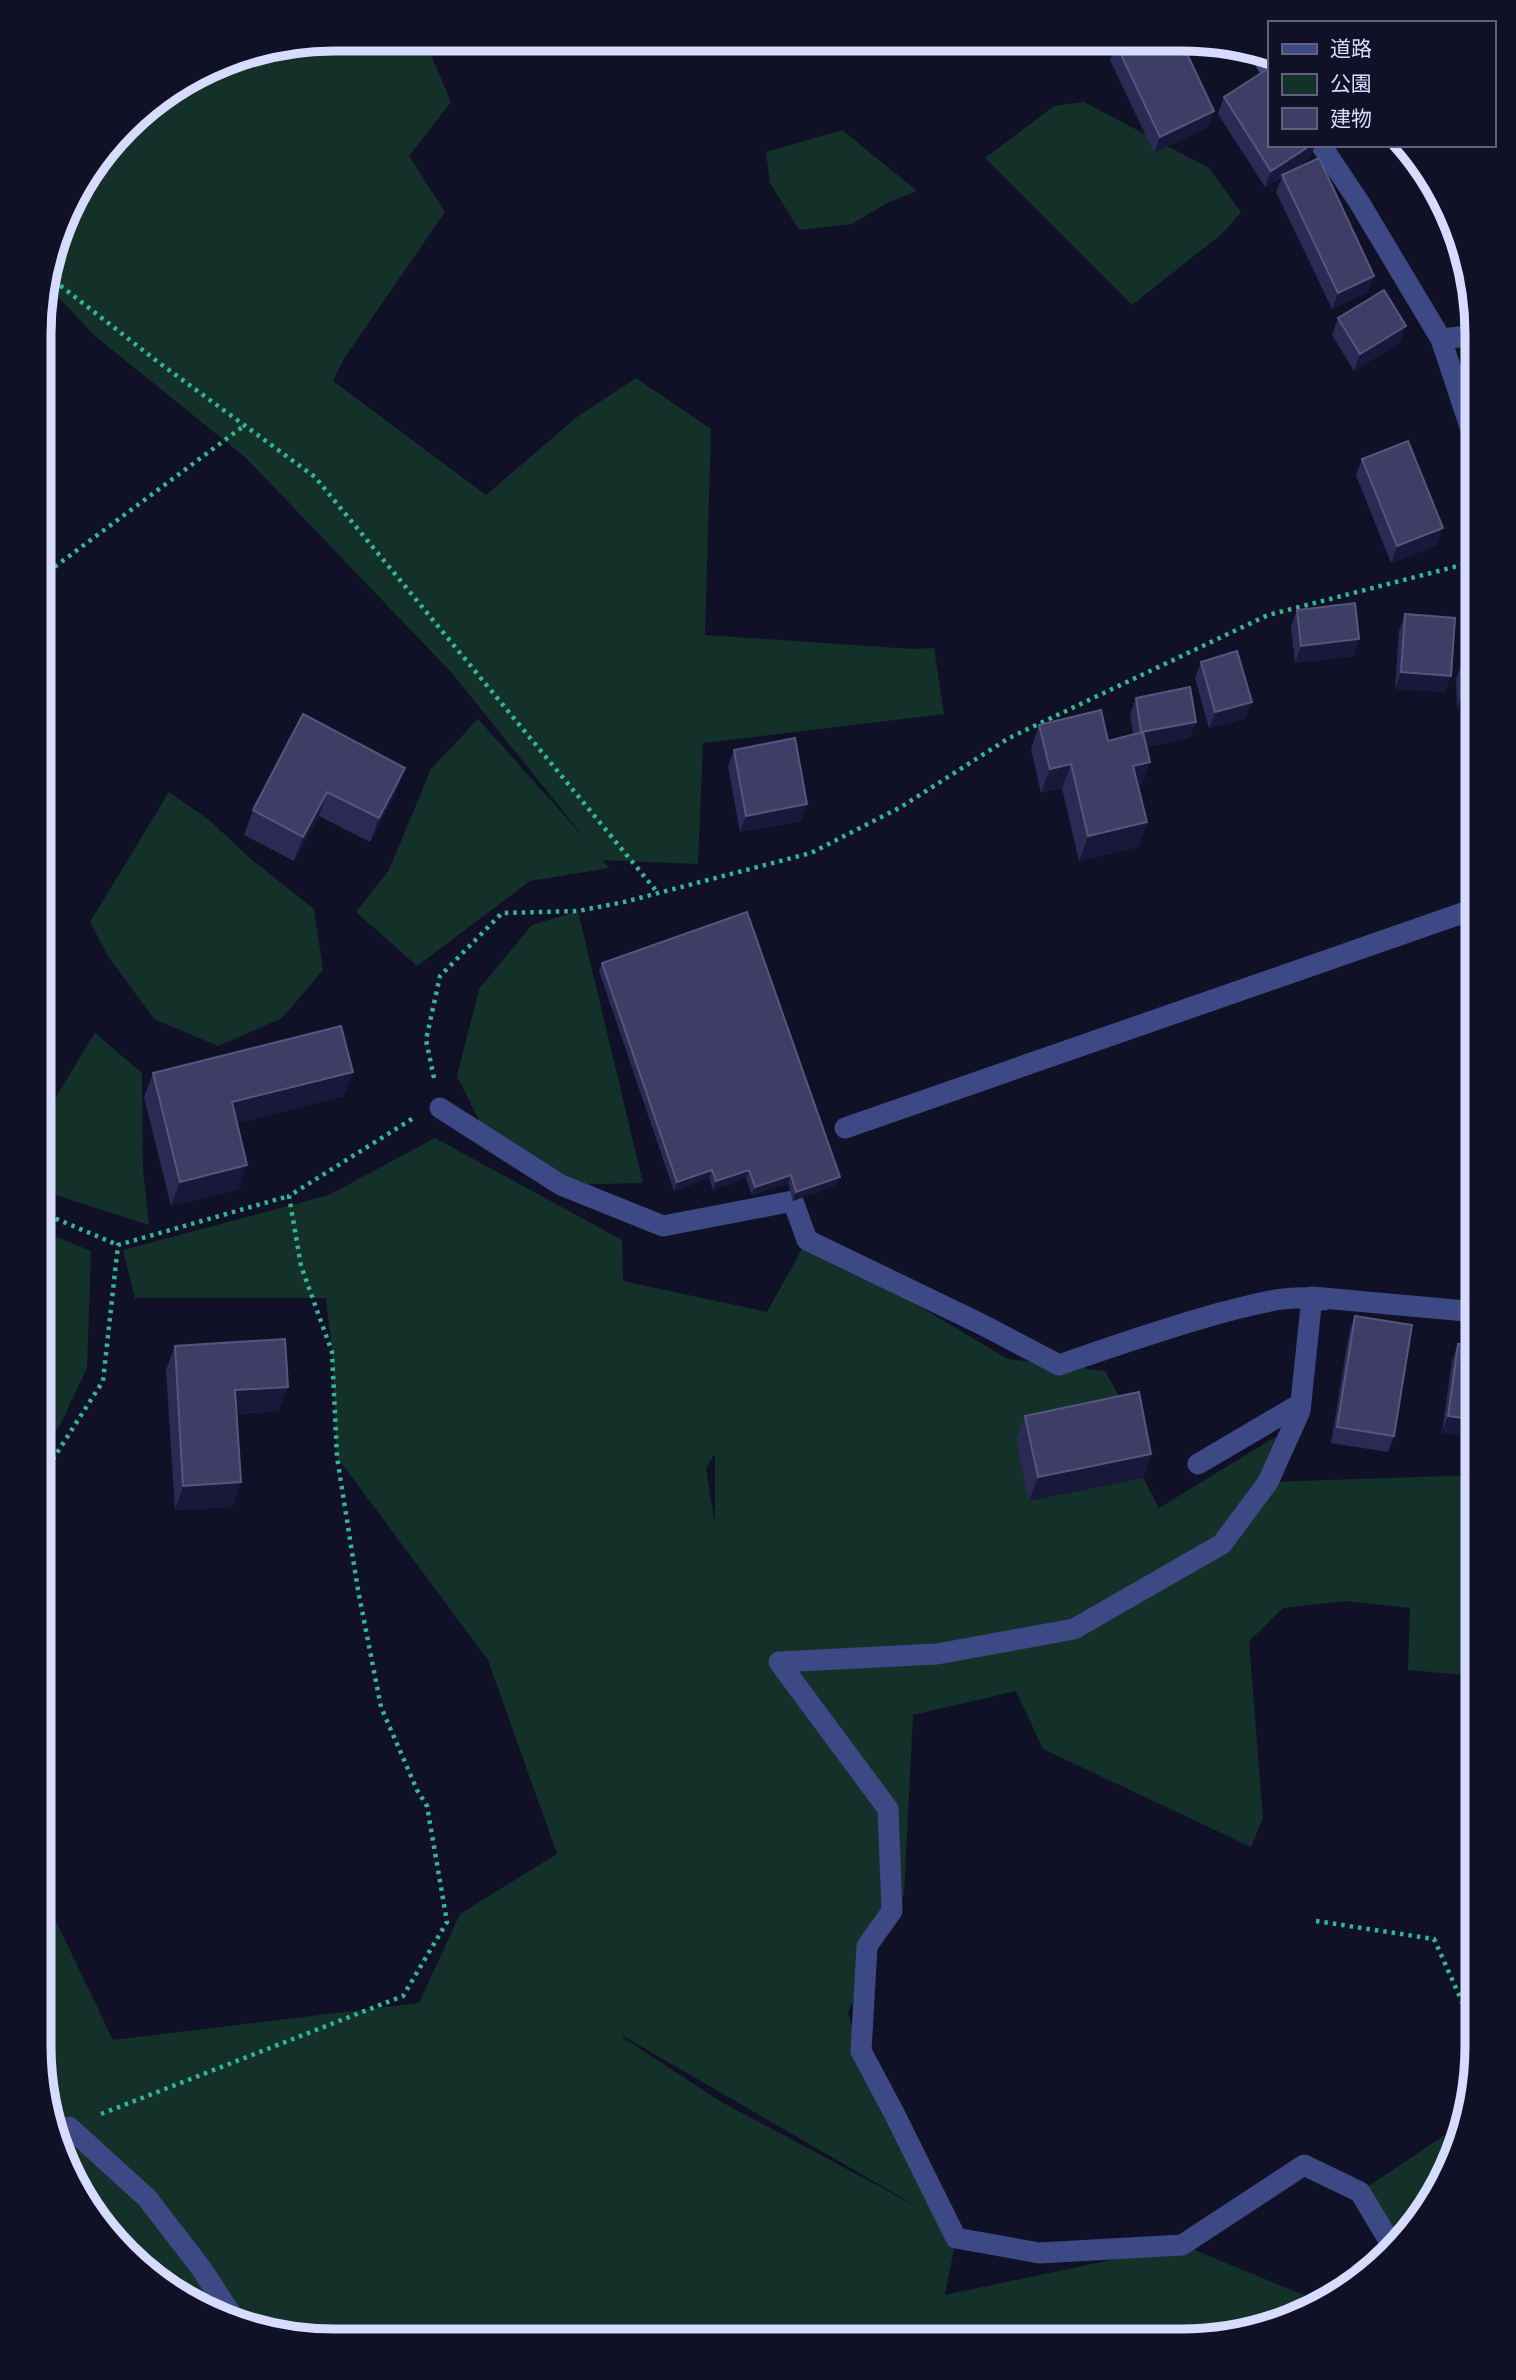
<svg xmlns="http://www.w3.org/2000/svg" width="1516" height="2380" viewBox="0 0 1516 2380" font-family="Signika,'Noto Sans JP',sans-serif">
<rect width="100%" height="100%" fill="#101127"/>
<g fill="#133129" fill-rule="evenodd">
<path d="M334,39H424L451,102L409,156L445,212L345,357L333,381L486,495L577,417L636,378L711,429L705,635L912,649L934,648L944,714L703,743L698,864L603,860L609,868L530,881L417,966L356,912L389,870L431,769L478,719L588,842L451,672L246,458L95,336L45,283L69,203L139,112L221,61Z"/>
<path d="M1084,102L1209,168L1241,212L1223,233L1132,305L985,158L1054,106Z"/>
<path d="M842,130L917,191L887,203L852,224L799,230L770,183L766,152Z"/>
<path d="M169,792L209,820L252,860L314,909L323,970L282,1018L218,1046L154,1019L108,956L90,922Z"/>
<path d="M578,911L643,1183L561,1185L489,1141L457,1076L479,989L532,925Z"/>
<path d="M95,1033L142,1073L143,1169L149,1225L40,1190V1123Z"/>
<path d="M435,1138L622,1240L623,1281L767,1312L807,1240L1008,1359L1105,1371L1130,1416L1143,1478L1159,1508L1277,1436L1268,1482L1477,1475V1676L1408,1670L1410,1608L1345,1601L1283,1608L1249,1641L1263,1818L1251,1847L1043,1749L1016,1691L913,1715L904,1895L848,2012L857,2044L958,2229L945,2295L1182,2245L1323,2303L1296,2319L1183,2341L296,2339L221,2319L154,2281L100,2226L61,2160L39,2046V1886L113,2040L419,2003L460,1914L557,1854L488,1660L337,1457L332,1352L326,1298H135L123,1250L329,1195ZM714,1455H715V1525L706,1468ZM622,2037L623,2036L923,2210L718,2100Z"/>
<path d="M40,1230L91,1251L87,1368L60,1425L39,1453Z"/>
<path d="M1464,2122L1455,2159L1417,2226L1388,2255L1360,2192Z"/>
</g>
<g fill="none" stroke-linecap="round" stroke-linejoin="round">
<g stroke="#33b692" stroke-width="4.5" stroke-dasharray="3.5 5" stroke-linecap="butt">
<path d="M47,275L158,362L315,477L658,893"/>
<path d="M41,577L245,425"/>
<path d="M434,1078L426,1040L440,976L502,913L578,911L624,902L811,853L901,807L1009,738L1268,615L1477,561"/>
<path d="M40,1212L118,1245"/>
<path d="M39,1481L103,1381L118,1245L289,1196"/>
<path d="M1316,1921L1434,1939L1468,2015L1477,2025"/>
<path d="M101,2114L403,1996L447,1922L427,1806L417,1790L381,1707L358,1590L337,1457L332,1352L301,1266L289,1196L415,1117"/>
</g>
<g stroke="#3d4984" stroke-width="21">
<path d="M1259,51L1269,68"/>
<path d="M1321,145L1359,202L1441,339L1477,448"/>
<path d="M1441,339L1477,335"/>
<path d="M440,1108L561,1185L663,1226L793,1201L807,1240L983,1325L1059,1365C1114,1346 1168,1327 1224,1312C1256,1304 1291,1293 1324,1300"/>
<path d="M845,1128L1477,908"/>
<path d="M1198,1464L1300,1404"/>
<path d="M69,2127L147,2198L201,2268L237,2323"/>
<path d="M1394,2249L1360,2192L1304,2165L1182,2245L1039,2253L956,2238L894,2113L861,2051L867,1946L892,1911L888,1809L779,1662L937,1654L1074,1629L1222,1544L1268,1482L1300,1411L1312,1297L1477,1312"/>
</g>
</g>
<g fill="#2a2a54">
<path d="M1123,41H1162L1140,53L1134,41L1139,54L1214,111L1208,127L1154,153L1110,60L1116,44Z"/>
<path d="M1224,97L1269,145H1315L1310,158L1289,172L1368,292L1332,309L1276,192L1282,177L1265,187L1218,114Z"/>
<path d="M1338,318L1400,342L1354,371L1332,335Z"/>
<path d="M1362,459L1437,545L1391,563L1356,475Z"/>
<path d="M1297,610L1359,639L1353,656L1295,663L1291,627Z"/>
<path d="M1405,614L1445,692L1395,689L1399,631Z"/>
<path d="M1201,662L1246,718L1209,728L1195,678Z"/>
<path d="M1462,662H1477V707L1457,708L1456,679Z"/>
<path d="M1136,698L1190,738L1146,747L1141,786L1138,787L1147,822L1138,847L1079,861L1062,788L1041,793L1031,749L1039,725L1108,741L1133,734L1130,714Z"/>
<path d="M734,750L807,804L801,821L740,832L728,766Z"/>
<path d="M405,768L396,792L370,842L319,816L294,861L244,835L253,810Z"/>
<path d="M602,963L836,1185L793,1201L788,1183L752,1195L746,1178L713,1190L709,1178L674,1191L599,971Z"/>
<path d="M153,1073L344,1096L237,1123L239,1189L171,1206L144,1097Z"/>
<path d="M1355,1316L1394,1436L1388,1452L1331,1443L1349,1333Z"/>
<path d="M1458,1344L1477,1346L1442,1433L1452,1360Z"/>
<path d="M175,1346L279,1411L236,1414L232,1507L175,1510L166,1370Z"/>
<path d="M1025,1416L1151,1454L1143,1478L1029,1501L1016,1440Z"/>
</g>
<g fill="#18183a">
<path d="M1144,41H1162L1140,53Z"/>
<path d="M1214,111L1208,127L1154,153L1160,137Z"/>
<path d="M1311,145H1315L1310,158L1265,187L1271,171Z"/>
<path d="M1374,276L1368,292L1332,309L1338,293Z"/>
<path d="M1406,326L1400,342L1354,371L1360,354Z"/>
<path d="M1443,528L1437,545L1391,563L1397,546Z"/>
<path d="M1359,639L1353,656L1295,663L1301,646Z"/>
<path d="M1401,672L1451,676L1445,692L1395,689Z"/>
<path d="M1463,691H1477V707L1457,708Z"/>
<path d="M1252,702L1246,718L1209,728L1215,712Z"/>
<path d="M1196,722L1190,738L1135,749L1141,732Z"/>
<path d="M1150,762L1141,786L1124,790L1133,766Z"/>
<path d="M1071,764L1062,788L1041,793L1050,769Z"/>
<path d="M405,768L396,792L370,842L379,818Z"/>
<path d="M327,792L319,816L294,861L303,837Z"/>
<path d="M807,804L801,821L740,832L746,816Z"/>
<path d="M1147,822L1138,847L1079,861L1088,836Z"/>
<path d="M353,1072L344,1096L223,1127L232,1102Z"/>
<path d="M247,1165L239,1189L171,1206L180,1182Z"/>
<path d="M712,1170L709,1178L674,1191L677,1182Z"/>
<path d="M749,1170L746,1178L713,1190L716,1181Z"/>
<path d="M791,1175L788,1183L752,1195L755,1187Z"/>
<path d="M840,1177L836,1185L793,1201L796,1192Z"/>
<path d="M288,1387L279,1411L226,1414L235,1390Z"/>
<path d="M1448,1416L1477,1420V1437L1442,1433Z"/>
<path d="M1151,1454L1143,1478L1029,1501L1038,1477Z"/>
<path d="M241,1482L232,1507L175,1510L183,1486Z"/>
</g>
<g fill="#3d3d66" stroke="#55567e" stroke-width="2">
<path d="M1123,41H1134L1139,54L1166,41H1181L1214,111L1160,137L1116,44Z"/>
<path d="M1269,68V145H1311L1271,171L1224,97Z"/>
<path d="M1319,158L1374,276L1338,293L1282,175Z"/>
<path d="M1384,290L1406,326L1360,354L1338,318Z"/>
<path d="M1408,441L1443,528L1397,546L1362,459Z"/>
<path d="M1355,603L1359,639L1301,646L1297,610Z"/>
<path d="M1405,614L1455,618L1451,676L1401,672Z"/>
<path d="M1237,651L1252,702L1215,712L1201,662Z"/>
<path d="M1462,662H1477V691H1463Z"/>
<path d="M1190,687L1196,722L1141,732L1136,698Z"/>
<path d="M1101,710L1108,741L1143,732L1150,762L1133,766L1147,822L1088,836L1071,764L1050,769L1039,725Z"/>
<path d="M303,714L405,768L379,818L327,792L303,837L253,810Z"/>
<path d="M795,738L807,804L746,816L734,750Z"/>
<path d="M747,912L840,1177L796,1192L791,1175L755,1187L749,1170L716,1181L712,1170L677,1182L602,963Z"/>
<path d="M341,1026L353,1072L232,1102L247,1165L180,1182L153,1073Z"/>
<path d="M1355,1316L1412,1325L1394,1436L1337,1427Z"/>
<path d="M285,1339L288,1387L235,1390L241,1482L183,1486L175,1346Z"/>
<path d="M1458,1344L1477,1346V1420L1448,1416Z"/>
<path d="M1139,1392L1151,1454L1038,1477L1025,1416Z"/>
</g>
<path d="M0 0H1516V2380H0ZM334 51H1182A283 283 0 0 1 1465 334V2046A283 283 0 0 1 1182 2329H334A283 283 0 0 1 51 2046V334A283 283 0 0 1 334 51Z" fill="#101127" fill-rule="evenodd"/>
<path fill="none" stroke="#d7dbfe" stroke-width="9" d="M334 51H1182A283 283 0 0 1 1465 334V2046A283 283 0 0 1 1182 2329H334A283 283 0 0 1 51 2046V334A283 283 0 0 1 334 51Z"/>
<rect x="1268" y="21" width="228" height="126" fill="#101127" stroke="#60627d" stroke-width="2"/>
<rect x="1282" y="44" width="35" height="10" fill="#3d4984" stroke="#60627d" stroke-width="2"/>
<text x="1330" y="56" font-size="21" fill="#d7dbfe">道路</text>
<rect x="1282" y="74" width="35" height="21" fill="#133129" stroke="#60627d" stroke-width="2"/>
<text x="1330" y="91" font-size="21" fill="#d7dbfe">公園</text>
<rect x="1282" y="108" width="35" height="21" fill="#3d3d66" stroke="#60627d" stroke-width="2"/>
<text x="1330" y="126" font-size="21" fill="#d7dbfe">建物</text>
</svg>
